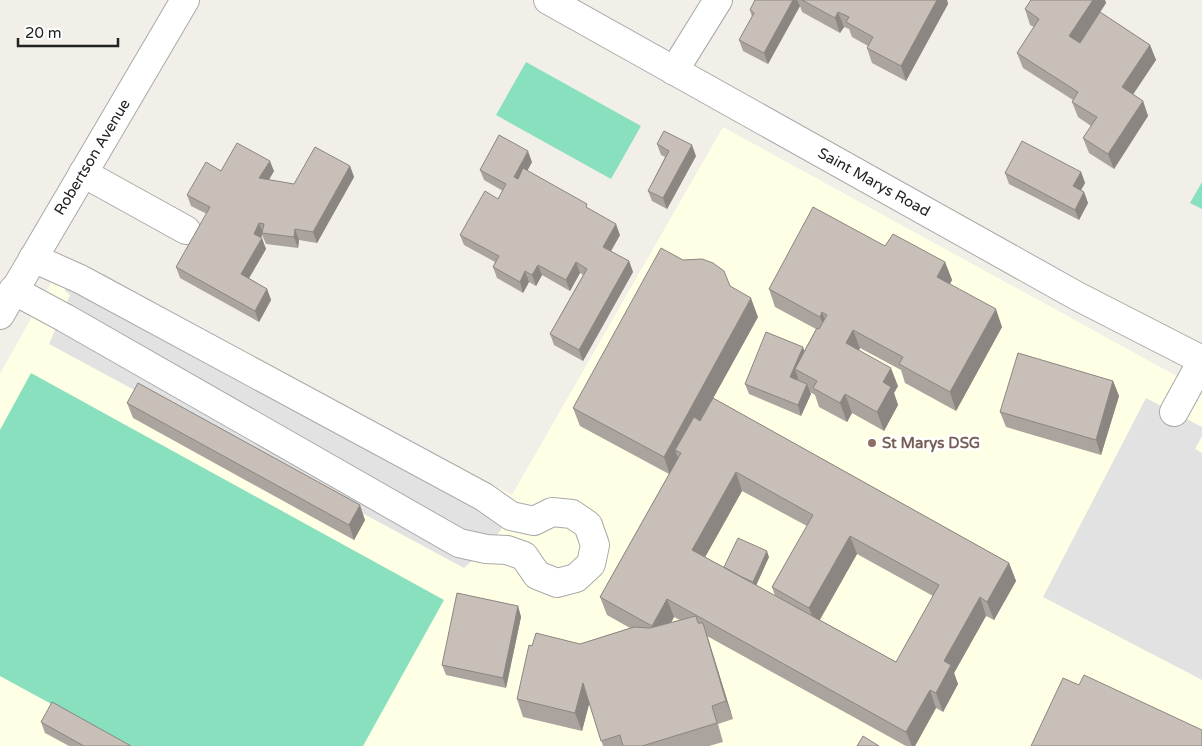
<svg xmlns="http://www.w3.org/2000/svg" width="1202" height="746" viewBox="0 0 1202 746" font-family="'Varela Round',sans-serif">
<rect width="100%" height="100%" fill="#f2efe9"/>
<path fill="#ffffe5" d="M723,127L1202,390V746H0V374L65,258L512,495Z"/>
<g fill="#88e0be">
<path d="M526,62L641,126L611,179L496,115Z"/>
<path d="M1202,182V209L1190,203Z"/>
<path d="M31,373L444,600L363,746H128L0,676V430Z"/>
</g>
<g fill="#e2e2e2">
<path d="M104,274L519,506L486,549L464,568L49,344L70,295L64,290Z"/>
<path d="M1146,398L1202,427V436L1195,449L1202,453V680L1043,597Z"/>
</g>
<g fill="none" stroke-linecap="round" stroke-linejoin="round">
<g stroke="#a9a9a9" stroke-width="30">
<g id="minor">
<path d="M548,0L1077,296L1202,360"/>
<path d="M674,71L718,0"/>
<path d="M83,173L186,230"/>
<path d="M13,290L65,318L459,543L486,549L507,550L524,556L537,575L557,583L576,578L591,564L595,545L588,525L572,514L552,512L534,521L511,516L484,497L80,279L33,258"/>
<path d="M0,315L185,0"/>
<path d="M1174,412L1202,361"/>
</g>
</g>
<use href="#minor" stroke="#fff" stroke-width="28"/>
</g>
<g fill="#aba49e" fill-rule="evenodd">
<path d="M755,0H947L948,4L906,81L872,63L867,48L868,46L852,37L849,29L844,27L840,33L802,12L800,6L768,64L743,51L739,40L752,17L750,10Z"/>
<path d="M1031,0H1105L1106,3L1100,12L1150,45L1156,60L1133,94L1143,101L1148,116L1114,169L1089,153L1083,138L1091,126L1078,117L1072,102L1073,100L1023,68L1017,53L1034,27L1030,25L1025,9Z"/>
<path d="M657,144L696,156L667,209L652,201L648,191L665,157L661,155Z"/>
<path d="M532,162L527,171L589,210L620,235L611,251L629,261L633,272L583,361L554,345L550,334L583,275L580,273L570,291L542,275L536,286L529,282L523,293L497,278L493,267L495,262L464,245L460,235L498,199L503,191L484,180L480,170Z"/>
<path d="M350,166L354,177L317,243L299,240L298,248L266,244L262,235L261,238L266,249L249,278L267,289L271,300L259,322L180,278L176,267L207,214L191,206L187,195L221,171H274L269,180L294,184Z"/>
<path d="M1081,172L1085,183L1081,190L1084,192L1088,203L1079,220L1009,184L1005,173Z"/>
<path d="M885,246L945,262L952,280L950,284L1002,327L956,411L905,383L901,370L860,348L859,350L898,386L894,393L898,405L884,431L852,413L847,422L819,407L815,395L810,392L811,394L801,416L749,394L745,384L804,351L816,329L775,307L769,289Z"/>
<path d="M758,317L713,398L1009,563L1016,581L994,620L986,616L954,673L958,684L943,712L936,708L915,746H906L707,636L733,719L718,724L723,742L709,746H603L589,703L582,731L523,717L517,699L532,646L580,644L630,628L607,615L600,597L669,474L580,426L573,408ZM742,491L807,526L772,587L775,596L756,585L769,557L724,567L705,557ZM857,554L933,596L896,662L820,620ZM674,617L680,620L671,623Z"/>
<path d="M1113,381L1119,396L1101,455L1006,427L1000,412Z"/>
<path d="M127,403L365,520L354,540L133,418Z"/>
<path d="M518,606L521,617L506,688L446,675L442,665Z"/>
<path d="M41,722L131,746H69L45,733Z"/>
</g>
<g fill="#8b8681">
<path d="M793,0H797L800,6L768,64L764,53Z"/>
<path d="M937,0H947L948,4L906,81L901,66Z"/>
<path d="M1093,0H1105L1106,3L1075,51L1069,36Z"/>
<path d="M838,12L844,27L840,33L835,18Z"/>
<path d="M1150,45L1156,60L1128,102L1122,87Z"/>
<path d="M1143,101L1148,116L1114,169L1108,154Z"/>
<path d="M692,145L696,156L667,209L663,198Z"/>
<path d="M528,151L532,162L518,188L514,177Z"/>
<path d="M270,161L274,171L263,189L259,178Z"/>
<path d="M350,166L354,177L317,243L313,232Z"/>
<path d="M1081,172L1085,183L1077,197L1073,186Z"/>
<path d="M1084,192L1088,203L1079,220L1075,210Z"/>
<path d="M259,223L263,233H262V235L258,244L262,238L266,249L245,285L241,274L254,234Z"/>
<path d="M616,224L620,235L607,258L603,247Z"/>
<path d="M295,229L299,240L298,248L294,237Z"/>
<path d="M629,261L633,272L583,361L579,350Z"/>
<path d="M576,262L580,273L570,291L566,280Z"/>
<path d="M945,262L952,280L944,295L937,277Z"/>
<path d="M538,265L542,275L536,286L532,275Z"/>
<path d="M525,271L529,282L523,293L520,282Z"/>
<path d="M267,289L271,300L259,322L255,311Z"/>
<path d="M751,298L758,317L682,455L681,453L675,450L679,460L670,475L664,457Z"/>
<path d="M996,309L1002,327L956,411L950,392Z"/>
<path d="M822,312L829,330L827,335L820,317Z"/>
<path d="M853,330L860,348L852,361L846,343Z"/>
<path d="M803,347L807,358L795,369L798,378L794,387L790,377Z"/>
<path d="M891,368L898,386L894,393L898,405L884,431L877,412L883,382Z"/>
<path d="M1113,381L1119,396L1101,455L1096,440Z"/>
<path d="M807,384L811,394L801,416L798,405Z"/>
<path d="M845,394L852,413L847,422L840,403Z"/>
<path d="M736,472L742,491L699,568L692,550Z"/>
<path d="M360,505L365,520L354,540L349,525Z"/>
<path d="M850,536L857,554L816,626L809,608Z"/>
<path d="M767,551L769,557L755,588L753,582Z"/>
<path d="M1009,563L1016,581L994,620L987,602Z"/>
<path d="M980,597L986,616L954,673L958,684L943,712L936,693L944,661Z"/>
<path d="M667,599L674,617L659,644L652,626Z"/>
<path d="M518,606L521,617L506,688L503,678Z"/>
<path d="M703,623L709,641L733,719L726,701Z"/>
<path d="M583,683L590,701L582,731L575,713Z"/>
<path d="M930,690L936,708L915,746H912L906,732Z"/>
</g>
<g fill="#c7bfb8" stroke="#8b8681" fill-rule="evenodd">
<path d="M755,0H793L764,53L739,40L754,13L750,10Z"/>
<path d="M802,0H937L901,66L867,48L873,37L846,22L849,17L838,12L835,18Z"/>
<path d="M1031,0H1093L1069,36L1080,43L1100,12L1150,45L1122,87L1143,101L1108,154L1083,138L1097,117L1072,102L1078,92L1017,53L1039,19L1025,9Z"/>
<path d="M664,131L692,145L663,198L648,191L669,151L657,144Z"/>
<path d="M499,135L528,151L514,177L518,179L523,168L587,204L586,207L616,224L603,247L629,261L579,350L550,334L587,269L576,262L566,280L538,265L532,275L525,271L520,282L493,267L499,256L460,235L485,191L498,199L506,184L480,170Z"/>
<path d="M1022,141L1081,172L1073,186L1084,192L1075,210L1005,173Z"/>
<path d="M237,143L270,161L259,178L294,184L315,147L350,166L313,232L295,229L294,237L262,233L264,224L259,223L254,234L262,238L241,274L267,289L255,311L176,267L210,207L187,195L206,162L221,171Z"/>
<path d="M813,207L885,246L893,234L945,262L937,277L996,309L950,392L899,364L903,357L853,330L846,343L891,368L883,382L891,387L877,412L845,394L840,403L813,388L817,381L795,369L817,328L819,329L827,315L822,312L820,317L769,289Z"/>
<path d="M661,248L683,260L702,259L713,263L724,271L730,286L751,298L664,457L573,408Z"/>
<path d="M766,332L803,347L790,377L807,384L798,405L745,384Z"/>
<path d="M1018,353L1113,381L1096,440L1000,412Z"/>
<path d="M138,383L360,505L349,525L127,403Z"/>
<path d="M713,398L1009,563L987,602L980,597L944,661L951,665L936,693L930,690L906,732L667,599L652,626L600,597L681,453L675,450L694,417L700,421ZM736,472L813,515L772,587L809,608L850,536L939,585L896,662L692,550Z"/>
<path d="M738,538L767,551L753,582L740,576L724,567Z"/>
<path d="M457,593L518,606L503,678L442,665Z"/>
<path d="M696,616L698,623H703L726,701L712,706L717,723L642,746H623L620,735L601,741L583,683L575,713L517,699L529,645L532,646L536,633L580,644L634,627L650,628Z"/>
<path d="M1084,675L1202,730V746H1031L1063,678L1079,685Z"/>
<path d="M52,702L131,746H84L41,722Z"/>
<path d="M863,736L879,746H857Z"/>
</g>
<circle fill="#8d6e63" stroke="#fff" stroke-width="2" cx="872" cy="443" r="5"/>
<g text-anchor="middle" stroke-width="5" stroke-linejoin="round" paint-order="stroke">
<g font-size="15" fill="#222" stroke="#fff">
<text transform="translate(92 157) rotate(-59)" y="5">Robertson Avenue</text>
<text transform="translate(874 182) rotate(29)" y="5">Saint Marys Road</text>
</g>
<g font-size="15" font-weight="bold" fill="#785e54" stroke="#fff" text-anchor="start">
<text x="882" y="448">St Marys DSG</text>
</g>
</g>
<path d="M18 38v8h100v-8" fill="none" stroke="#222222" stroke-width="2.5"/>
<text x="25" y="38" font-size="15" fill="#222222" stroke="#ffffff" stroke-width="4" paint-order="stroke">20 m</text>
</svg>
